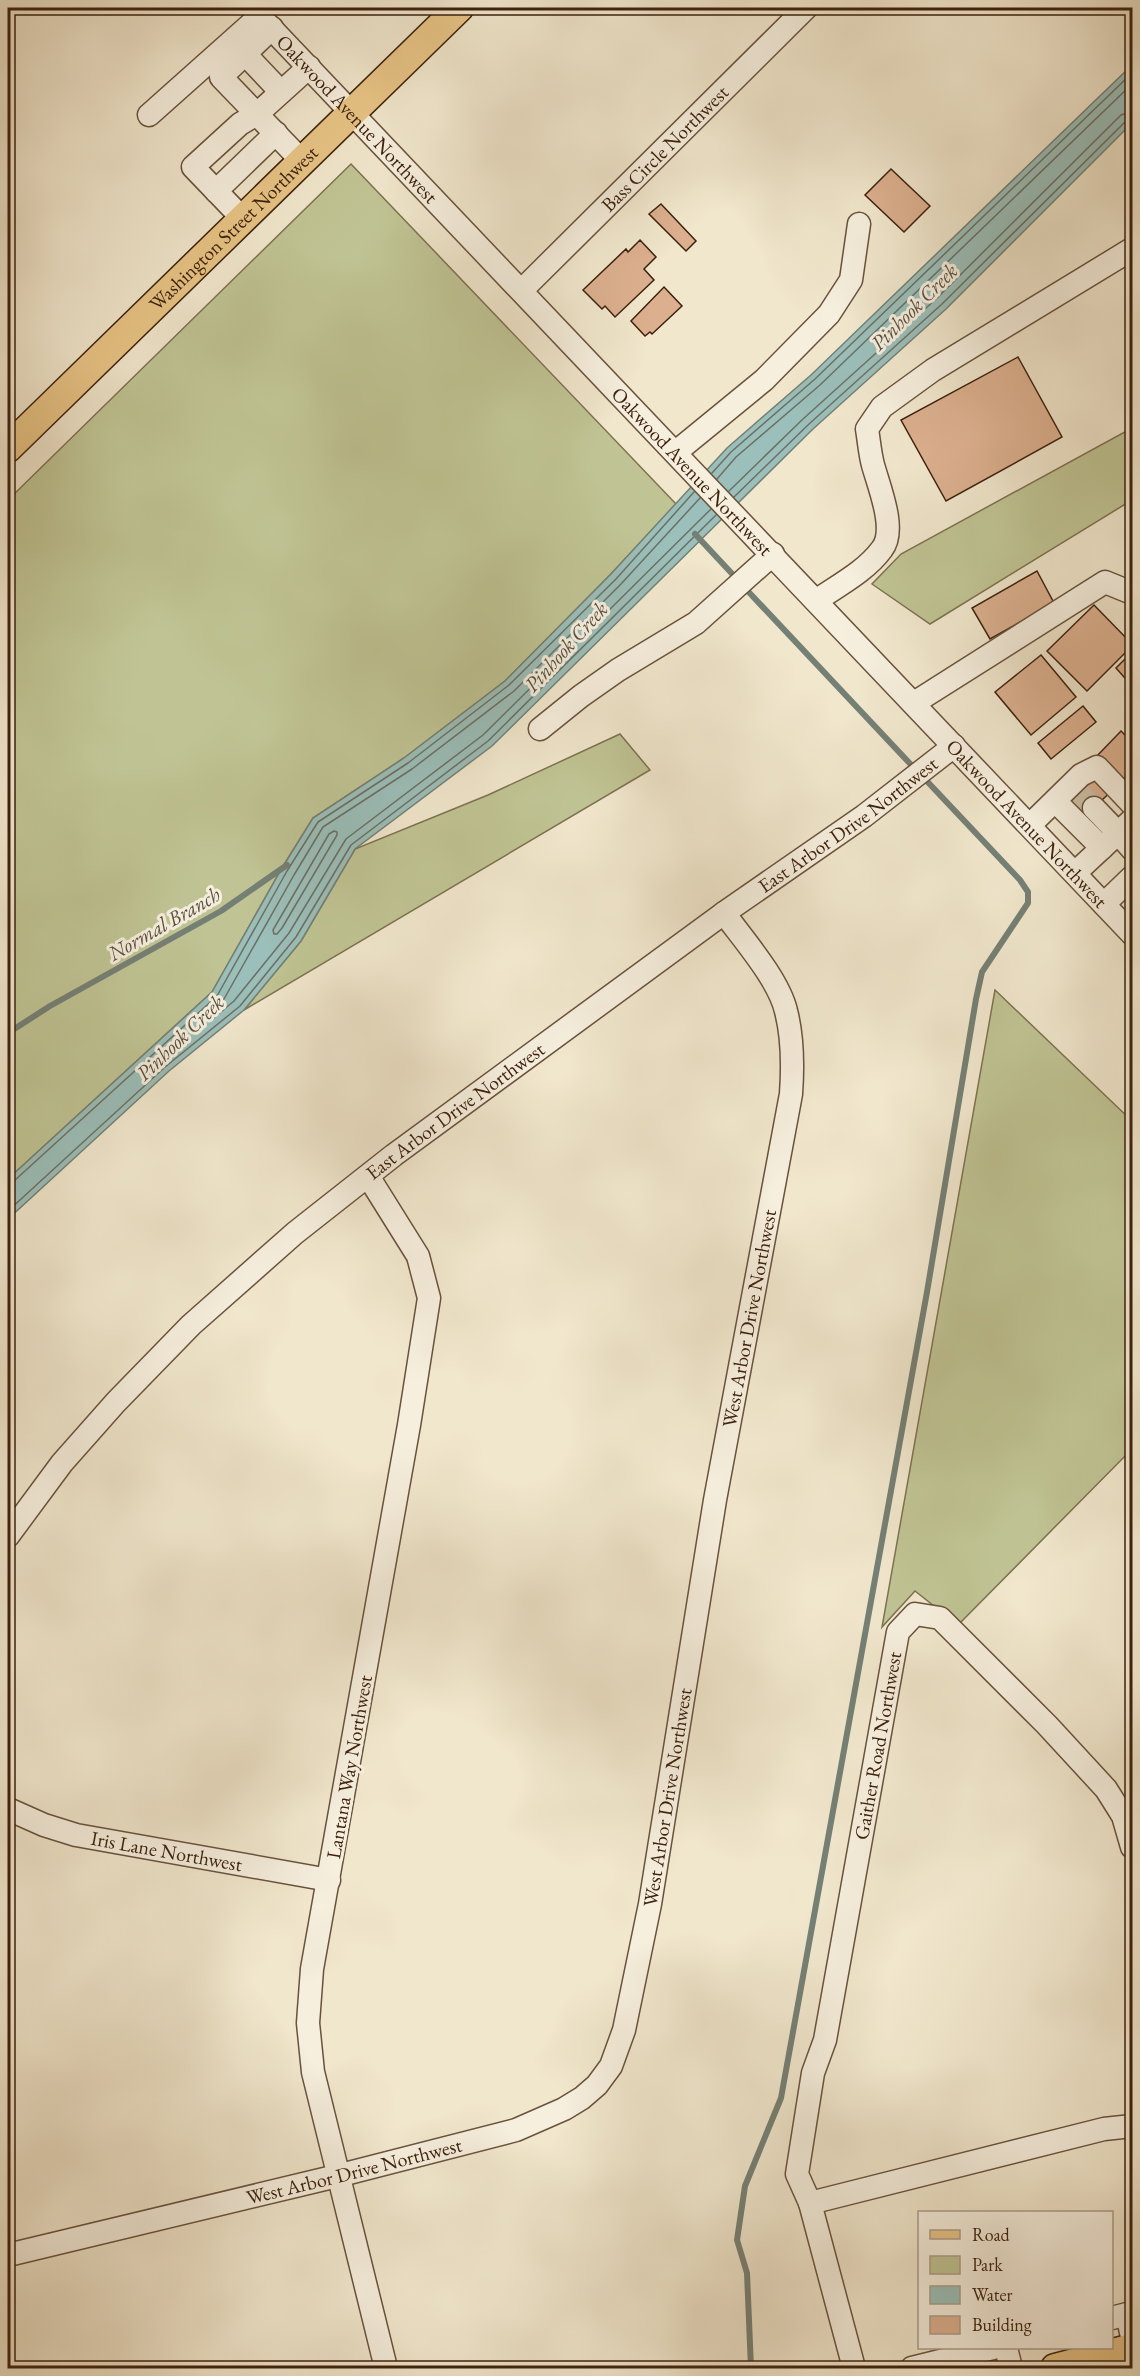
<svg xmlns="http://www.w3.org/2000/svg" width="1140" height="2376" viewBox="0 0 1140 2376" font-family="'EB Garamond',serif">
<rect width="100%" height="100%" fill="#f1e7cd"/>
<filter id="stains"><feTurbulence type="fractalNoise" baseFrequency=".00333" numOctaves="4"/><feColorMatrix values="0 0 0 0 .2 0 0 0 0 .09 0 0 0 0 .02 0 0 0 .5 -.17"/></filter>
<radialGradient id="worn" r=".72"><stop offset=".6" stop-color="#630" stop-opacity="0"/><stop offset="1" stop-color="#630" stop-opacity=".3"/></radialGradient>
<g fill="#c0c494" stroke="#7e7250" stroke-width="1.5">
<path d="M351,164L676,504L611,574L505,681L404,758L313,818L282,868L212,992L8,1179V500Z"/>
<path d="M1132,428V500L930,624L872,584L901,554Z"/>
<path d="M620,734L650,770L244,1010L301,941L355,849L488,795Z"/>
<path d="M995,990L1132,1121V1449L958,1625L915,1591L882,1627Z"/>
</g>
<path fill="#9bbfba" stroke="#758075" stroke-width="1.5" d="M1132,65V123L946,309L813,429L492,746L355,849L301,941L244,1010L169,1071L8,1219V1179L212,992L282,868L313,818L404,758L505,681L611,574L727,448L811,375Z"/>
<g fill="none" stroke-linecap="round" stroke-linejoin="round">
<g stroke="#6c7064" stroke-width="1.5">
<path d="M712,473L731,452L815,379L1132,73"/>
<path d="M717,479L736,457L820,385L1132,84"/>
<path d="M729,491L803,419L936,299L1121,115L1132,111"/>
<path d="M734,497L809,424L942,304L1126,121L1132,119"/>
<path d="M700,498L621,584L514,691L412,769L323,827L294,875L224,999L206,1016V1020L210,1021L234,1001L289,933L346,839L483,735L711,509"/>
<path d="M334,831L337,832V835L282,928L277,934H274L273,930L329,834Z"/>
<path d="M8,1183L14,1181L217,996L287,871L318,822L408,763L509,685L616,579L694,492"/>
<path d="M8,1211L165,1067L240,1006L296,937L351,845L488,741L716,515"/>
</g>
<g stroke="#758075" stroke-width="6">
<path d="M695,534L737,579"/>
<path d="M744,587L916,770"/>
<path d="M8,1033L50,1006L221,911L287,865"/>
<path d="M751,2368L747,2273L737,2240L745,2186L781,2098L927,1292L976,999L982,972L1028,903V892L1020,880L923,777"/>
</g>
</g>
<g fill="#dcb08f" stroke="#3c210d" stroke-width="1.5">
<path d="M891,169L930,206L904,232L865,195Z"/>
<path d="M661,204L696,241L686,251L649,214Z"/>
<path d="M640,240L656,257L644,269L654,280L615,317L605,306L602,309L583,290L626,249L628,252Z"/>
<path d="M664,287L682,306L652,334L650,332L645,336L631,321Z"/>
<path d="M1018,357L1062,437L946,501L901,420Z"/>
<path d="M1037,571L1054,603L990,639L972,608Z"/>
<path d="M1094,605L1132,644V646L1087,691L1047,651Z"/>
<path d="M1132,652V686L1116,668Z"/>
<path d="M1041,655L1076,697L1031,735L995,692Z"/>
<path d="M1083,706L1096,722L1051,759L1038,743Z"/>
<path d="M1121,731L1132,742V770L1121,782L1096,757Z"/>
<path d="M1098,773L1113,790L1081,819L1066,802Z"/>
</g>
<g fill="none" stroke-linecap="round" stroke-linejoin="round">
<path stroke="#cdbfa7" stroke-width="22" stroke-dasharray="22 11" stroke-linecap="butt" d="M1078,792L1094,808"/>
<g stroke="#69523d" stroke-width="25">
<g id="minor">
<path id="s1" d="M252,8L1132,934"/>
<path d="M272,28L221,77L302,161"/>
<path d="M245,54L281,92"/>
<path d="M149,115L260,16"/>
<path d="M216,191L276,133"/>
<path d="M243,219L193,167L240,124L257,114L309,67"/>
<path id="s2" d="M522,290L806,8"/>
<path d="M676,452L764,380L829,314L851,280L859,224"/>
<path d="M817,600C839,585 866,571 882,549C897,530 879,487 873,465C870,454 869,441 867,429L882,407L933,370L1132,249"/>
<path d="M914,703L1105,582L1132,593"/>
<path d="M540,729L581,696L618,670L696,623L773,554"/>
<path d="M1055,801L1102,848"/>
<path d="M1132,820L1118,833L1132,849"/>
<path d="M1030,825L1081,775L1097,767L1132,804"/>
<path d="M1075,873L1118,833L1094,808"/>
<path d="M1104,904L1132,877"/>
<path d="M368,1176L418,1256L429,1298L409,1425L312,1969L308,2023L313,2072L386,2368"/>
<path id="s3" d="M8,1536L62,1463L116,1402L191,1325L295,1233L394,1155L724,913L864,816L954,746"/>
<path id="s4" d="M8,1809L44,1825L76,1835L329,1880"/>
<path d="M810,2203L1104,2129L1132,2126"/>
<path id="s5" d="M8,2255L337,2176L516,2130L564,2109L582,2098L597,2085L611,2066L624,2030L650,1904L715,1500L791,1094C793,1066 793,1038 786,1011C779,980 743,939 724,913"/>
<path d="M1112,2318L1127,2314L1132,2337"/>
<path d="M1006,2348L1011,2368"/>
<path id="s6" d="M854,2368L810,2203L797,2174L813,2073L825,2040L898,1632L915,1614L940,1618L1047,1725L1106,1789L1123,1816L1132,1847"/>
<path d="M912,2368L993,2348"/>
</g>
</g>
<g stroke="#3c210d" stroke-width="31">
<g id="major">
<path id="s7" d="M8,448L459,8"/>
<path d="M1055,2368L1132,2348"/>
</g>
</g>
<use href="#minor" stroke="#f6efde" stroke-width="22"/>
<use href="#major" stroke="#e8c486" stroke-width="28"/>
</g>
<g text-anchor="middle" stroke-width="6" stroke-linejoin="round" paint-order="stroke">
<g font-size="20" fill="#3c210d" stroke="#f6efde">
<text dy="7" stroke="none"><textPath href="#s1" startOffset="153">Oakwood Avenue Northwest</textPath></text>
<text dy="7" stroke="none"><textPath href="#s2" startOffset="201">Bass Circle Northwest</textPath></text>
<text dy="7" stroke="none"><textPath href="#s7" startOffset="315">Washington Street Northwest</textPath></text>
<text dy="7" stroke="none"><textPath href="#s1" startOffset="639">Oakwood Avenue Northwest</textPath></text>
<text dy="7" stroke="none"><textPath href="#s1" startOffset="1125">Oakwood Avenue Northwest</textPath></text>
<text dy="7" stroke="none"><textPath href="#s3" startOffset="1106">East Arbor Drive Northwest</textPath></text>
<text dy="7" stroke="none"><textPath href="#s3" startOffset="620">East Arbor Drive Northwest</textPath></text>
<text dy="7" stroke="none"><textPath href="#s5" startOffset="1401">West Arbor Drive Northwest</textPath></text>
<text dy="7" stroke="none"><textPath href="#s6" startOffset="639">Gaither Road Northwest</textPath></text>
<text transform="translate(349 1767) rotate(-80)" y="7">Lantana Way Northwest</text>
<text dy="7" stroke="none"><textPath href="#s5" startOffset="915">West Arbor Drive Northwest</textPath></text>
<text dy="7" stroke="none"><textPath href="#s4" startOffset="165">Iris Lane Northwest</textPath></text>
<text dy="7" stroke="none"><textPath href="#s5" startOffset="356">West Arbor Drive Northwest</textPath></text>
</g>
<g font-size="21" font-style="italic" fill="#585041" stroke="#f6efde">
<text transform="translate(914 307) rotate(-45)" y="7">Pinhook Creek</text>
<text transform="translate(566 647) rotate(-48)" y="7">Pinhook Creek</text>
<text transform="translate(164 924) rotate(-30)" y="7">Normal Branch</text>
<text transform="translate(180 1038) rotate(-44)" y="7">Pinhook Creek</text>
</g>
</g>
<rect width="1140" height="2376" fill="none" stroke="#f1e7cd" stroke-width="30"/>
<rect x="9" y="9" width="1122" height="2358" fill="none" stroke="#3c210d" stroke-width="3"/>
<rect x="15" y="15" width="1110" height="2346" fill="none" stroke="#3c210d" stroke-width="1.5"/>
<rect x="918" y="2211" width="195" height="138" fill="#f6efde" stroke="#ac9d8a" stroke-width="1.5"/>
<rect x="930" y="2230" width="30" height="9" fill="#e8c486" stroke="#ac9d8a" stroke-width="1.5"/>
<text x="972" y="2241" font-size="18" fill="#3c210d">Road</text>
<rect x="930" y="2256" width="30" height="18" fill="#c0c494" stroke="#ac9d8a" stroke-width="1.5"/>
<text x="972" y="2271" font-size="18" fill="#3c210d">Park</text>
<rect x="930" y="2286" width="30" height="18" fill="#9bbfba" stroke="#ac9d8a" stroke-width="1.5"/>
<text x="972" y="2301" font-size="18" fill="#3c210d">Water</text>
<rect x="930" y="2316" width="30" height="18" fill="#dcb08f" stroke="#ac9d8a" stroke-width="1.5"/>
<text x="972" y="2331" font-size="18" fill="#3c210d">Building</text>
<rect width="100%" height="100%" filter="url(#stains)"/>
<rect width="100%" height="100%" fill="url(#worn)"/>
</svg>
